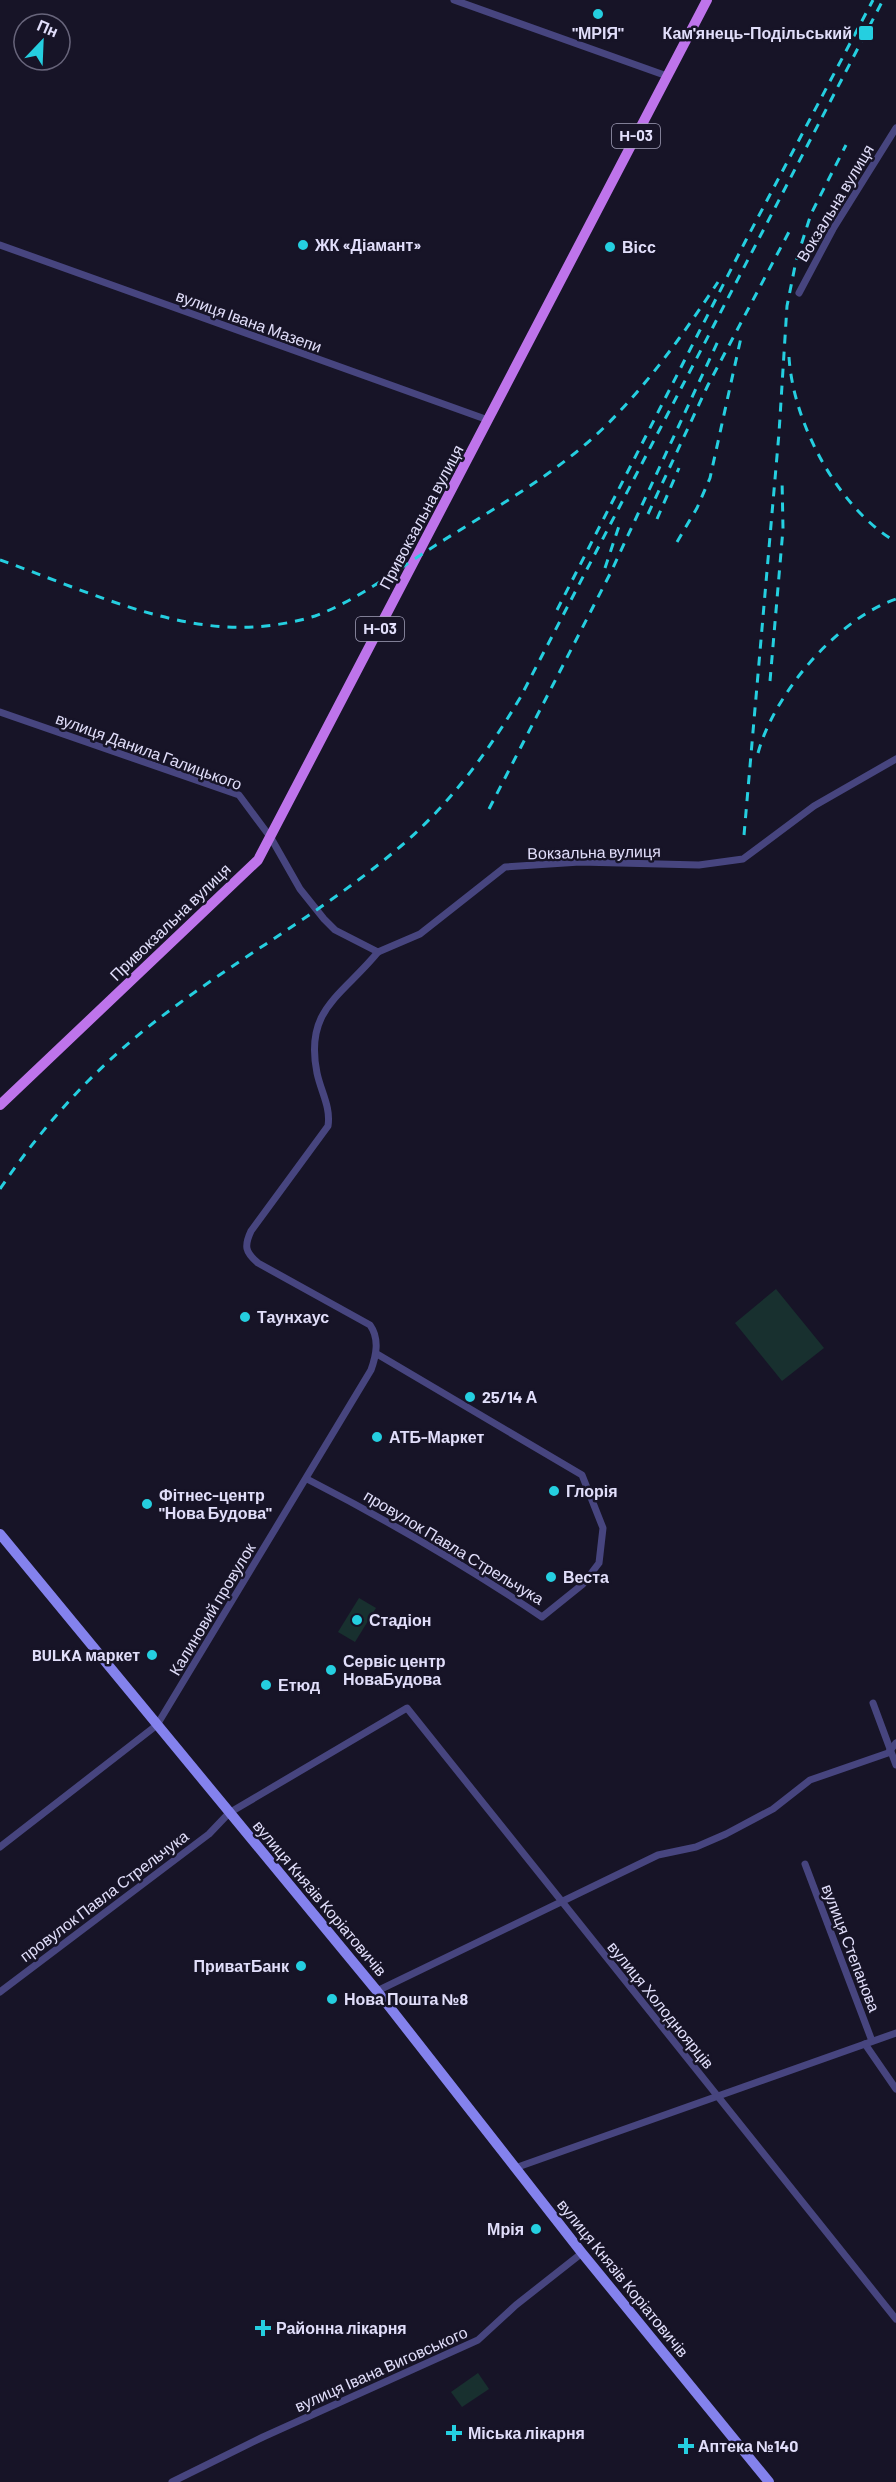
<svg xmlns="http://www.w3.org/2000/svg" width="896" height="2482" viewBox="0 0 896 2482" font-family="Barlow,sans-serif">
<rect width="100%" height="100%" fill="#171427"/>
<g fill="#18302f">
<path d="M776,1289L824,1348L782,1381L735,1323Z"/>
<path d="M359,1598L376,1608L355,1642L338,1632Z"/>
<path d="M478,2373L489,2389L462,2407L451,2392Z"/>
</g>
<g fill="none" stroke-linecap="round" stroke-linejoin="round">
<g stroke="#47457f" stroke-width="7">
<path d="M454,0L667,76"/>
<path d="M0,245L488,420"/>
<path d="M799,293L833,229L896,128"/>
<path d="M0,712L239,795L271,838L300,889L324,919L335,930L378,952L420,934L505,867L580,862L699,865L743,859L814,806L896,759"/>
<path d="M307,1479C389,1521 466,1566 542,1617L583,1584L599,1563L603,1528L582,1475L377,1354"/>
<path d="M873,1703L896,1765"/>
<path d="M0,1847L157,1725L371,1370C376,1356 380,1339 370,1325L258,1263C245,1252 244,1246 251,1231L328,1126C331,1107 321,1092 317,1073C304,1009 342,996 378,952"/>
<path d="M805,1864L872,2041"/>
<path d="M377,1991L658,1855L696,1847L726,1834L773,1809L810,1780L888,1753L896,1743"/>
<path d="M0,1992L209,1834L229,1813L407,1708L896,2319"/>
<path d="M865,2044L896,2089"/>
<path d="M515,2168L896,2033"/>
<path d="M172,2482L263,2437L478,2340L516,2305L582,2253"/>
</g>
<path stroke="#8482ed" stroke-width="10" d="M0,1534L377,1991L582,2253L769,2482"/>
<path stroke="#be74eb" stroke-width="10" d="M0,1105L258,860L707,0"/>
<g stroke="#25cfe0" stroke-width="3" stroke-dasharray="9 8" stroke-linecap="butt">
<path d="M789,357C793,423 838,508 896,542"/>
<path d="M648,514L708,385L790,230"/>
<path d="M657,519L679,468"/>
<path d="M677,542L697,508L710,478L742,333"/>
<path d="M0,560C77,587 170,632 253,627C273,626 296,622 315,616C358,600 398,569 436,545C499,505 568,468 619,412C656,373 688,327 718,282"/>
<path d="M605,568L621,520"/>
<path d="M557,610L746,240L873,0"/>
<path d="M770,681L783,529L782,478"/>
<path d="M758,753C774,694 837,619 896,599"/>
<path d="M489,809L611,572L719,339"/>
<path d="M744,835L779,433L787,306L796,261L811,214L846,145"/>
<path d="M0,1189C44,1124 95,1068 157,1020C236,959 325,911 401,846C450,804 488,752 520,698L883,0"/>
</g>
</g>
<g fill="#25cfe0" stroke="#171427" stroke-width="2">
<circle cx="598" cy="14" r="6"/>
<rect x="858" y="25" width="16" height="16" rx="3"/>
<circle cx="303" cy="245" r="6"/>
<circle cx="610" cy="247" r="6"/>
<circle cx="245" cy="1317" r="6"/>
<circle cx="470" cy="1397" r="6"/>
<circle cx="377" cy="1437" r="6"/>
<circle cx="554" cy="1491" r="6"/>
<circle cx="147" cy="1504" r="6"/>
<circle cx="551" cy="1577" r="6"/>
<circle cx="357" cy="1620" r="6"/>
<circle cx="152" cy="1655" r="6"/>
<circle cx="331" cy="1670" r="6"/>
<circle cx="266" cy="1685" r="6"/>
<circle cx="301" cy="1966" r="6"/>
<circle cx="332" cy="1999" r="6"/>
<circle cx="536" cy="2229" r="6"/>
<path d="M260 2319h6v6h6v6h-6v6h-6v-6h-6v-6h6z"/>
<path d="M451 2424h6v6h6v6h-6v6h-6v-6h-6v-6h6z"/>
<path d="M683 2437h6v6h6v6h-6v6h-6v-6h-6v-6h6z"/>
</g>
<g text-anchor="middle" stroke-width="5" stroke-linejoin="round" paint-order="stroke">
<g fill="#171427" stroke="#a4a1bb" stroke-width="1.5">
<rect x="612" y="124" width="48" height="24" rx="4.5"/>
<rect x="356" y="617" width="48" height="24" rx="4.5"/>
</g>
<g font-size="15" font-weight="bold" fill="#e1defa">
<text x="636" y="141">Н-03</text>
<text x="380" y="634">Н-03</text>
</g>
<g font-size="16" font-weight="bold" fill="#e1defa" stroke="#171427" text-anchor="start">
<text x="598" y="39" text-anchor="middle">"МРІЯ"</text>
<text x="852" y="39" text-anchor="end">Кам'янець-Подільський</text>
<text x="315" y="251">ЖК «Діамант»</text>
<text x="622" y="253">Вісс</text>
<text x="257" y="1323">Таунхаус</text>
<text x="482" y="1403">25/14 А</text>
<text x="389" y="1443">АТБ-Маркет</text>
<text x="566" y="1497">Глорія</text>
<text x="159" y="1501">Фітнес-центр<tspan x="159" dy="18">"Нова Будова"</tspan></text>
<text x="563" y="1583">Веста</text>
<text x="369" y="1626">Стадіон</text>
<text x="140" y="1661" text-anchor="end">BULKA маркет</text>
<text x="343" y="1667">Сервіс центр<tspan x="343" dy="18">НоваБудова</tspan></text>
<text x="278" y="1691">Етюд</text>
<text x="289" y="1972" text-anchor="end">ПриватБанк</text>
<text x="344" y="2005">Нова Пошта №8</text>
<text x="524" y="2235" text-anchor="end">Мрія</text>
<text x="276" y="2334">Районна лікарня</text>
<text x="468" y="2439">Міська лікарня</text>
<text x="698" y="2452">Аптека №140</text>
</g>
<g font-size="16" fill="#e1defa" stroke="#171427">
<text transform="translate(835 203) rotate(-59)" y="6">Вокзальна вулиця</text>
<text transform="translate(249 321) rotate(20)" y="6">вулиця Івана Мазепи</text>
<text transform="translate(421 517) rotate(-62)" y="6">Привокзальна вулиця</text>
<text transform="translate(149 751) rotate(20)" y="6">вулиця Данила Галицького</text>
<text transform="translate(594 852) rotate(-1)" y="6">Вокзальна вулиця</text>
<text transform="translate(170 922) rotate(-44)" y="6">Привокзальна вулиця</text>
<text transform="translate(454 1547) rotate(31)" y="6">провулок Павла Стрельчука</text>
<text transform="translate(212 1609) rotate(-59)" y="6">Калиновий провулок</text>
<text transform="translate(104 1896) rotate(-37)" y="6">провулок Павла Стрельчука</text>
<text transform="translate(320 1898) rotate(50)" y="6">вулиця Князів Коріатовичів</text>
<text transform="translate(851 1948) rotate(69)" y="6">вулиця Степанова</text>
<text transform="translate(661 2005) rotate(51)" y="6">вулиця Холодноярців</text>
<text transform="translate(623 2278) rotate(51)" y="6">вулиця Князів Коріатовичів</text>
<text transform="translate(381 2369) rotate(-24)" y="6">вулиця Івана Виговського</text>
</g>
</g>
<g transform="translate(42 42) rotate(23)"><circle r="28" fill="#171427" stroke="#68657b" stroke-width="1.5"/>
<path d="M0-4.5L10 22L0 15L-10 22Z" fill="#25cfe0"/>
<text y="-9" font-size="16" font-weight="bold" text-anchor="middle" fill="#e1defa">Пн</text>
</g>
</svg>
